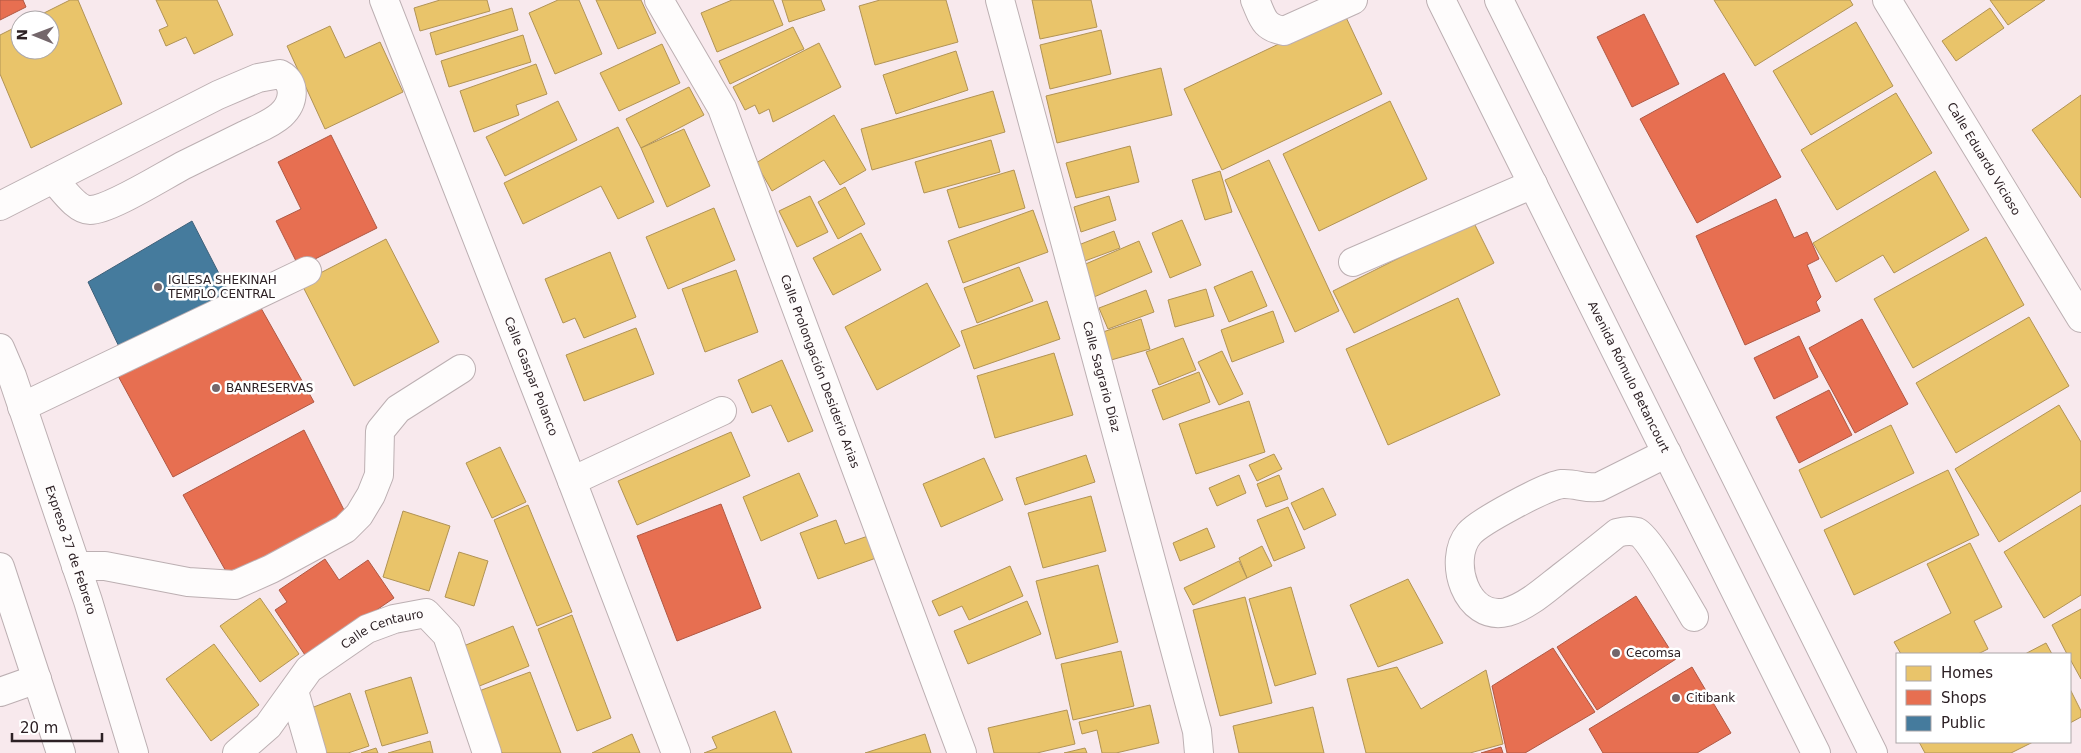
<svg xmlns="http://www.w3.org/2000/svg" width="2081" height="753" viewBox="0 0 2081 753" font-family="'DejaVu Sans',sans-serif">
<rect width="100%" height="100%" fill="#f8e9ed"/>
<g fill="#e9c46a" stroke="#b19355">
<path d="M70,0H78L122,104L31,148L0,74V35L20,25V50H50V20H30Z"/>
<path d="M156,0H217L233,35L194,54L186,37L166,46L159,30L168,26Z"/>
<path d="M440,0H487L490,11L420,31L414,8Z"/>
<path d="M558,0H579L602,54L555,74L529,13Z"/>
<path d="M596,0H641L656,33L618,49Z"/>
<path d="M732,0H773L783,25L717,52L701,13Z"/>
<path d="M782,0H821L825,10L789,22Z"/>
<path d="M880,0H946L958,42L875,65L859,6Z"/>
<path d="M1032,0H1091L1097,27L1040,39Z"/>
<path d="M1714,0H1850L1853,5L1755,66Z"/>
<path d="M1990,0H2045L2008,25Z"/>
<path d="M512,8L518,30L436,55L430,33Z"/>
<path d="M1990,8L2004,28L1956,61L1942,41Z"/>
<path d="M1344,13L1382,94L1222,170L1184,89Z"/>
<path d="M1856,22L1893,86L1811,135L1773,71Z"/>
<path d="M330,26L345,58L380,42L403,92L325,129L287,46Z"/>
<path d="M793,27L804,49L730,84L719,61Z"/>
<path d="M1101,30L1111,74L1050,89L1040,45Z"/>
<path d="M523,35L531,62L449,87L441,61Z"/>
<path d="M819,43L841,87L773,122L769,109L759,114L755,105L745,110L733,87Z"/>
<path d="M662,44L680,83L619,111L600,73Z"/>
<path d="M956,51L968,90L896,114L883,75Z"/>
<path d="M536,64L547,94L516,105L519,115L474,132L460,91Z"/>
<path d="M1161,68L1172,115L1057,143L1046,96Z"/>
<path d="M689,87L704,115L641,148L626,119Z"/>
<path d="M993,91L1005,132L872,170L861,129Z"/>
<path d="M1896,93L1932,153L1837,210L1801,150Z"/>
<path d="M2081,95V198L2032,130Z"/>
<path d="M558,101L577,140L505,176L486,137Z"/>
<path d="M1390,101L1427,179L1319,231L1283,154Z"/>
<path d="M834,115L866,170L840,185L824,160L772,191L756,163Z"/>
<path d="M618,127L654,202L618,219L601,186L523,224L504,183Z"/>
<path d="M684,129L710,186L667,207L641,148Z"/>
<path d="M991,140L1000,172L924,193L915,162Z"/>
<path d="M1130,146L1139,182L1076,198L1066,163Z"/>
<path d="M1269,160L1339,311L1295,332L1225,180Z"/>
<path d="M1014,170L1025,208L959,228L947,190Z"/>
<path d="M1220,171L1232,212L1205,220L1192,180Z"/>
<path d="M1935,171L1969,230L1894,273L1883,255L1836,282L1813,243Z"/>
<path d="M845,187L865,224L838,239L818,202Z"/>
<path d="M810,196L828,232L797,247L779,211Z"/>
<path d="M1109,196L1116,220L1081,232L1074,207Z"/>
<path d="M714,208L735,260L668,289L646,237Z"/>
<path d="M1033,210L1048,252L963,283L948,241Z"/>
<path d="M1182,220L1201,265L1170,278L1152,233Z"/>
<path d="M1473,221L1494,263L1354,333L1333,291Z"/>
<path d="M1114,231L1120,248L1082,262L1076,246Z"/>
<path d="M861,233L881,270L833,295L813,258Z"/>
<path d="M1986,237L2024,305L1913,368L1874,299Z"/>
<path d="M386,239L439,342L354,386L301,283Z"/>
<path d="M1139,241L1152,272L1094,297L1081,266Z"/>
<path d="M610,252L636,317L584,338L575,318L563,323L545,279Z"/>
<path d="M1019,267L1033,301L977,323L964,288Z"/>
<path d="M736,270L758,332L705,352L682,289Z"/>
<path d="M1252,271L1267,306L1229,322L1214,287Z"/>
<path d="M927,283L960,346L877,390L845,327Z"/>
<path d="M1206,289L1214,316L1175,327L1168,300Z"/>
<path d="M1146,290L1154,312L1108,329L1099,308Z"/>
<path d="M1458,298L1500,395L1388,445L1346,349Z"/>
<path d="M1047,301L1060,339L974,369L961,331Z"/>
<path d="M1273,311L1284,342L1232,362L1221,330Z"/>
<path d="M2029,317L2069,386L1956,453L1916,383Z"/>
<path d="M1141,319L1150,349L1111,360L1103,332Z"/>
<path d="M636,328L654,374L584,401L566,355Z"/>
<path d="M1183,338L1196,370L1159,385L1146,352Z"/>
<path d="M1222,351L1243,394L1219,405L1198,362Z"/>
<path d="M1054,353L1073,415L995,438L977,376Z"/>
<path d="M782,360L813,431L788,442L771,405L752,413L738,380Z"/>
<path d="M1199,372L1210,402L1163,420L1152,390Z"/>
<path d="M1249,401L1265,452L1196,474L1179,424Z"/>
<path d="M2059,405L2081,442V491L1999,542L1955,469Z"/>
<path d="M1891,425L1914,473L1821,518L1799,470Z"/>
<path d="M731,432L750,476L637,525L618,481Z"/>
<path d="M500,447L526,502L492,518L466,463Z"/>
<path d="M1274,454L1282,469L1257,481L1249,465Z"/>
<path d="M1086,455L1095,482L1025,505L1016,478Z"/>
<path d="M984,458L1003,500L941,527L923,484Z"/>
<path d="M1948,470L1979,535L1854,595L1824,530Z"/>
<path d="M799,473L818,516L761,541L743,497Z"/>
<path d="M1239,475L1246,493L1217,506L1209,488Z"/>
<path d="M1279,475L1288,499L1266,507L1257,484Z"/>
<path d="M1323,488L1336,515L1304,530L1291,503Z"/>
<path d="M1091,496L1106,551L1043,568L1028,513Z"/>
<path d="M528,505L572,612L537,626L494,520Z"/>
<path d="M2081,505V595L2044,618L2004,552Z"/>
<path d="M1288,507L1305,548L1274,561L1257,520Z"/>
<path d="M403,511L450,526L429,591L383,577Z"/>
<path d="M836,520L845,544L868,536L876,558L818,579L800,533Z"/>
<path d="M1207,528L1215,547L1180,561L1173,543Z"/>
<path d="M1970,543L2002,607L1974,621L1988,649L1978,654H1901L1894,642L1951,613L1927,564Z"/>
<path d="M1262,546L1272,566L1247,578L1239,558Z"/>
<path d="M459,552L488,561L474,606L445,597Z"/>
<path d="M1239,561L1247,578L1193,605L1184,588Z"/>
<path d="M1098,565L1118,642L1056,659L1036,581Z"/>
<path d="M1010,566L1023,596L969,620L962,606L939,616L932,601Z"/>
<path d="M1408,579L1443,643L1378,667L1350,605Z"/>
<path d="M1291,587L1316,674L1275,686L1249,599Z"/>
<path d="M1245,597L1272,703L1220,716L1193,610Z"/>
<path d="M260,598L299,654L260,682L220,626Z"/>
<path d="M1027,601L1041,634L968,664L954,631Z"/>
<path d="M2081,609V679L2070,659V654H2067L2052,625Z"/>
<path d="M572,615L611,718L577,731L538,629Z"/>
<path d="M513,626L529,666L477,687L461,647Z"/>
<path d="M2046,643L2052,654H2025Z"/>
<path d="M214,644L259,705L211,741L166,679Z"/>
<path d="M1121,651L1134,706L1073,720L1061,664Z"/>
<path d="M1397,667L1421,709L1486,670L1503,744L1470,753H1366L1347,679Z"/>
<path d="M530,672L561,753H502L479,691Z"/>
<path d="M411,677L428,733L382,746L365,691Z"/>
<path d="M2070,689L2081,711V717L2070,723Z"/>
<path d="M350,693L369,746L348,753H322L306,710Z"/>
<path d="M1150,705L1159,743L1116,753H1102L1097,730L1082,734L1079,722Z"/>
<path d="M1313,707L1324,753H1239L1233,726Z"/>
<path d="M1067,710L1075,744L1037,753H994L988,728Z"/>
<path d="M775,711L792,753H704L717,748L712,737Z"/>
<path d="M632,734L640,753H592Z"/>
<path d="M925,734L931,753H865Z"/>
<path d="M430,741L433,753H388Z"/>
<path d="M1919,742H2033L2011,753H1925Z"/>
<path d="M376,748L378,753H361Z"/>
<path d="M1085,748L1087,753H1064Z"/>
</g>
<g fill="#e76f51" stroke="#af5844">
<path d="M0,0H23L26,7L0,20Z"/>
<path d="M1644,14L1679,84L1632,107L1597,37Z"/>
<path d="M1724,73L1781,177L1697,223L1640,119Z"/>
<path d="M331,135L377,228L299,267L276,221L301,209L278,162Z"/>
<path d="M1776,199L1794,238L1807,232L1819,259L1807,265L1821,297L1816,302L1820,311L1745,345L1696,236Z"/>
<path d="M257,301L314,402L173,477L117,374Z"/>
<path d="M1862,319L1908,404L1855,433L1809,348Z"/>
<path d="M1799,336L1818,377L1774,399L1754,358Z"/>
<path d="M1829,390L1852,435L1799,463L1776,417Z"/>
<path d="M304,430L349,520L232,582L183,495Z"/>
<path d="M721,504L761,608L677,641L637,536Z"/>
<path d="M325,559L339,580L368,560L394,598L307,658L275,610L287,602L279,590Z"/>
<path d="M1636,596L1676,659L1597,710L1557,647Z"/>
<path d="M1553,648L1595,712L1525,753H1507L1492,686Z"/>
<path d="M1692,667L1731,733L1697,753H1603L1589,729Z"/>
<path d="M1501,747L1503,753H1481Z"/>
</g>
<path fill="#457b9d" stroke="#3e6079" d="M192,221L228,291L123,355L88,282Z"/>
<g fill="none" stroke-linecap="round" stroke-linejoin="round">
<g stroke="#bcafb2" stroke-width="30">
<g id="minor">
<path id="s1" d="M384,0L572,481L676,753"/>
<path id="s2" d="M659,0L722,108L962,753"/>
<path id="s3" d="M1000,0L1197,731L1199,753"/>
<path d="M1255,0C1263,18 1263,27 1284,31L1353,0"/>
<path id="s4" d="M1887,0L2081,318"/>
<path d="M0,206L218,95L258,78L280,74C297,83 294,103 281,115C271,124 257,129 245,135C225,145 206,154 186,164C166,174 110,210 90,210C76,210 62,188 53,179"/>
<path d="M1353,262L1533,184"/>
<path d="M22,407L307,271"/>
<path d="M1667,453L1599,487C1586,489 1575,483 1562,484C1546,486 1479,522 1469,534C1447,560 1466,622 1507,612C1528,606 1547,588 1564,575C1582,561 1600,547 1617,533C1624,531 1630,530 1637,532C1649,537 1685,602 1694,617"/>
<path d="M572,481L722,411"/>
<path d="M76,566H105L188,582L235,585L271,569L345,529L359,515L371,495L379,475L380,431L398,409L461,369"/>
<path d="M294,691L312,753"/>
<path d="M0,692L37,679"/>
<path id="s5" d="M237,753L268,726L309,669L367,629L394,619L426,613L447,635L487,753"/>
</g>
</g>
<g stroke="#bcafb2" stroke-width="30">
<g id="major">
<path id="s6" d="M1441,0L1816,753"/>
<path d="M1499,0L1873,753"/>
</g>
</g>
<g stroke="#bcafb2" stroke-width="30">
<g id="highway">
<path id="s7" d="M0,348L12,376L88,601L134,753"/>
<path d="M0,567L61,753"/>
</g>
</g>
<use href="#minor" stroke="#fefcfc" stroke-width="28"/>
<use href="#major" stroke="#fefcfc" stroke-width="28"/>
<use href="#highway" stroke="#fefcfc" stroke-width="28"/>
</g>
<g fill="#74676b" stroke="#fff" stroke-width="2">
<circle cx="158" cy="287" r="5"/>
<circle cx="216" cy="388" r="5"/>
<circle cx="1616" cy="653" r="5"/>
<circle cx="1676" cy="698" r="5"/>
</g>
<g text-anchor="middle" stroke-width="5" stroke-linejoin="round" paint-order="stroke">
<g font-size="12" fill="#2d2125" stroke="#fff">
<text dy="4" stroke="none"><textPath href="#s4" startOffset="186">Calle Eduardo Vicioso</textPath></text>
<text dy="4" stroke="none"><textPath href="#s2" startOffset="406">Calle Prolongación Desiderio Arias</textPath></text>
<text dy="4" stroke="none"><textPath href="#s1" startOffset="404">Calle Gaspar Polanco</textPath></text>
<text dy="4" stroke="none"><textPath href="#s3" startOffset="390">Calle Sagrario Díaz</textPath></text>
<text dy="4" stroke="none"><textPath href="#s6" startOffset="421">Avenida Rómulo Betancourt</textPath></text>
<text dy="4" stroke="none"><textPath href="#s7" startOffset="214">Expreso 27 de Febrero</textPath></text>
<text dy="4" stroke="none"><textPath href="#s5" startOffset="196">Calle Centauro</textPath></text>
</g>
<g font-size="12" fill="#2d2125" stroke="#fff" text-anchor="start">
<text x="168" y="284">IGLESA SHEKINAH<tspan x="168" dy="14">TEMPLO CENTRAL</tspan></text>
<text x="226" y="392">BANRESERVAS</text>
<text x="1626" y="657">Cecomsa</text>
<text x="1686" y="702">Citibank</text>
</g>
</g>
<rect x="1896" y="653" width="175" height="90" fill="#ffffff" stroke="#aba6a8"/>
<rect x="1906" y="666" width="25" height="15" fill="#e9c46a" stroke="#aba6a8"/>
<text x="1941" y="678" font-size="15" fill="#2d2125">Homes</text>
<rect x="1906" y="690" width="25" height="15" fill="#e76f51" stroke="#aba6a8"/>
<text x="1941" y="703" font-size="15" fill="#2d2125">Shops</text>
<rect x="1906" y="716" width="25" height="15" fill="#457b9d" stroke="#aba6a8"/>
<text x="1941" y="728" font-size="15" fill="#2d2125">Public</text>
<g transform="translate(35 35) rotate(271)"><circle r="24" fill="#ffffff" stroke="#aba6a8"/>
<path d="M0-4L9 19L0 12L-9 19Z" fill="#74676b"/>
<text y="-8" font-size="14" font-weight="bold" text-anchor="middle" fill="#2d2125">N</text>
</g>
<path d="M12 733v8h90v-8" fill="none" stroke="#2d2125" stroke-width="2.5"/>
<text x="20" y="733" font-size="15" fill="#2d2125" stroke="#ffffff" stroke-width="4" paint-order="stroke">20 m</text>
</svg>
